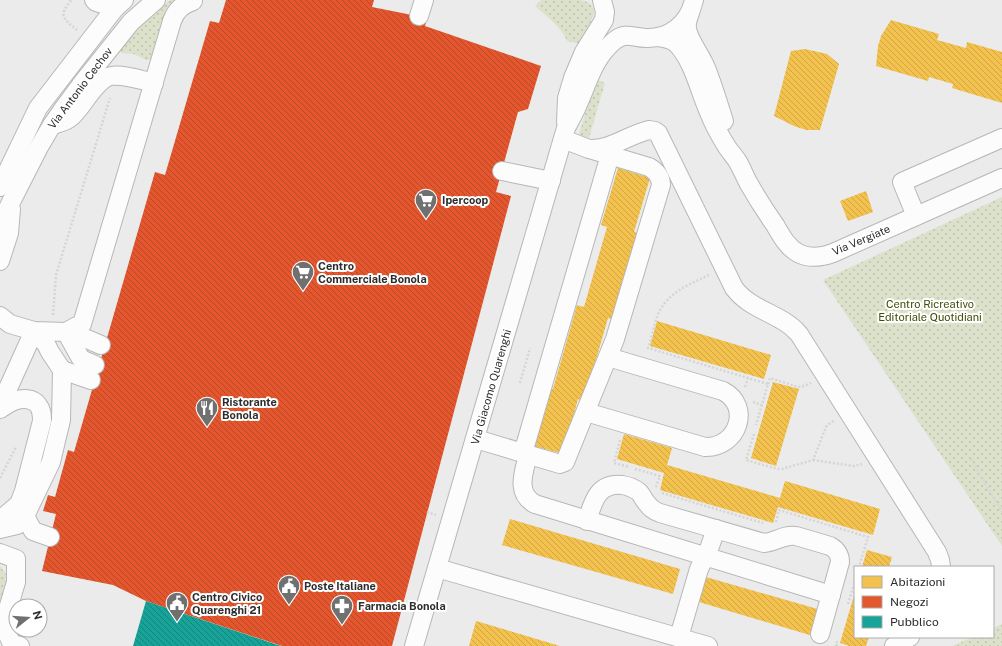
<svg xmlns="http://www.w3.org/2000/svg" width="1002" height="646" viewBox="0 0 1002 646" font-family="'Public Sans',sans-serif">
<defs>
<pattern id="grass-dots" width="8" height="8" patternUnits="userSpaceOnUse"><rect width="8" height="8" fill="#dbe1cb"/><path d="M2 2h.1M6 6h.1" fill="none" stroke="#bcc1af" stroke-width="1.8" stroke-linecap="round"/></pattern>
<pattern id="homes-back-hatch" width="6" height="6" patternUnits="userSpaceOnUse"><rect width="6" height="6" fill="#f2c14e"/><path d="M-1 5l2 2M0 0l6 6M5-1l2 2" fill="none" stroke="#d0a644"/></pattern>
<pattern id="shops-back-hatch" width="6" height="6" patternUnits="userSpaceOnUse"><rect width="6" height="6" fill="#e4572e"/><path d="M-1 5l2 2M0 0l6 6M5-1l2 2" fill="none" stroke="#b94828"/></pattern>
<pattern id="public-back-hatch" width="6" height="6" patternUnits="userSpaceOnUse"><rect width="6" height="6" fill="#17a398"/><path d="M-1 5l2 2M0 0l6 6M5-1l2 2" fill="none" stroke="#15857c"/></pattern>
</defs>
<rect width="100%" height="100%" fill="#ebebec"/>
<g fill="url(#grass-dots)">
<path d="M170,0H180L152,60H146L134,54L121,53L120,51L121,49C135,30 151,15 170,0Z"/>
<path d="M541,0H580C590,2 594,5 594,15L580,44L567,41C561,26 546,16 535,6Z"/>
<path d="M595,79L605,83L589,138L579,135Z"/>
<path d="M1002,197V546L823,280Z"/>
<path d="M0,566L6,574L5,595L0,617Z"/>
<path d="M1002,624V646H952L973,637H993V628Z"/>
</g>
<g fill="url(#homes-back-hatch)">
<path d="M891,20L939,34L937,40L966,48L967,42L1002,52V103L952,88L953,84L929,77L928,81L876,66L878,46L881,36Z"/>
<path d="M805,49L827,54L839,64L820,130H806L794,126L774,116L791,51Z"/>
<path d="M618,168L650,178L634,232L640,234L614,320L608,318L584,401L578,399L563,454L530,445L547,388L553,389L577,305L584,307L607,227L601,225Z"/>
<path d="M866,191L873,212L848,221L840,201Z"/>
<path d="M657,321L771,355L764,379L650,346Z"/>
<path d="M773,382L799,389L776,466L751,458Z"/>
<path d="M624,434L672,448L667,465L780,498L785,481L880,509L873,535L778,507L773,523L660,490L664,473L617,459Z"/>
<path d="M510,519L680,569L673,594L502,545Z"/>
<path d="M867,550L892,557L889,567H862Z"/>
<path d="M706,577L821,610L813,636L699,602Z"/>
<path d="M855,592V637H869L866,646H849L840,643Z"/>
<path d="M476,621L560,646H469Z"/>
</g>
<path fill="url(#shops-back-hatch)" d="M226,0H374L372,7L427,18L425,26L541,66L528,109L518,112L496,192L511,196L392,646H282L146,601L113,585L42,571L56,514L43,511L48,495L55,497L68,450L74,452L155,172L165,175L210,21L219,23Z"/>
<path fill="url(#public-back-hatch)" d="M146,601L281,646H133Z"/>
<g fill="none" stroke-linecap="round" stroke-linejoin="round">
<g stroke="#b7b7b8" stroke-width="20">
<g id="minor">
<path d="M94,0L96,2L115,8"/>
<path d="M690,13C688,18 686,23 687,29C689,41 701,55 706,68C713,85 718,103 724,121"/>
<path d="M419,16L424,0"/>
<path d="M658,37C666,38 672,39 677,44C693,61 699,89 708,110C713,123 720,136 727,147C731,153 735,157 738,162C742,169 745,177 749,184C757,198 766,212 775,225C781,235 787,247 798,253C809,259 822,257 833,253L1002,178"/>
<path d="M566,122L567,98L573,78L584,52L604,20L605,12L602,0"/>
<path d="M52,125C59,123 65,122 70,118C83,108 95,79 111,76C123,74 141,80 154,83"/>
<path d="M589,149C611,150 628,135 649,130L655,131L658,133L734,288C751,311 781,313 799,334L937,552L940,560L941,567"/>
<path d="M502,171L551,181"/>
<path d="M0,187L38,108L115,8L124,0"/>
<path d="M916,216L902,182L1002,138"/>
<path d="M0,225L12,200L39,147L52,125L63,109L83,82L131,22L156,0"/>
<path d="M0,261L9,233L11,209"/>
<path d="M0,316L10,324L34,331L66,332L77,326L82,324L172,21C176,10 182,5 193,1"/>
<path d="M66,332L81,359L95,365"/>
<path d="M66,332L87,339L101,345"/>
<path d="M62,370L91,380"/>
<path d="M0,406L34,331"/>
<path d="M0,409C5,406 9,403 14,401C22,398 33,398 38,405C42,410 42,415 42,421L24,491L19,504L0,520"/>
<path d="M586,412L705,447C738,448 752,406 723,391L608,357"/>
<path d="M476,439L560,464L565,462L615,339L661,185C661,176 656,171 649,167L589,149L563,139"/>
<path d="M523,453L610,155"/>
<path d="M528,455C524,472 515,493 535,504L831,595"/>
<path d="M25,516L33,531L50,537"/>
<path d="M587,521C593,502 597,483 622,485C628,486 634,488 639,492C642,495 643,499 646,502C650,508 654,511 660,513L764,543C775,542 785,534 796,536L830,546C837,550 840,554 840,562L820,634"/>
<path d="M0,529L17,525L25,516L51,462L61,420L62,370L50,352L46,344L34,331"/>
<path d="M0,553L16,559V582L8,609L6,631L12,644L20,646"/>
<path d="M437,568L708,646"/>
<path d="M679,637L699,569L709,549L716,529"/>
<path d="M414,646L566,128C570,120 575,112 578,104C589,80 593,59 614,41C626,31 633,38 646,38C670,39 689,23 694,0"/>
<path d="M894,646L910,637"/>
</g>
</g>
<g stroke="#d5d5d5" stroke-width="2.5" stroke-dasharray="2 2" stroke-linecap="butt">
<path d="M71,0C58,17 63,18 77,30"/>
<path d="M709,275C690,284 669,292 659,312C654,323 652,337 648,348L768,384L756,425"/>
<path d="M53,315L56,275L110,98"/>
<path d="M520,383L530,348"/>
<path d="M768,384L770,378L798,387L804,386L811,383"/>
<path d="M745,387L748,378"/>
<path d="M753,402L762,405"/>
<path d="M754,434L746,460L778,469H782L813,460L826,427L829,424L835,420"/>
<path d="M620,440L614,463L630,467"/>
<path d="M971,459L1002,512"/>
<path d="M813,460L854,466L862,464"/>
<path d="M635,469L660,476L656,487"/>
<path d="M0,478L16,447"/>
<path d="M662,493L763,523"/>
<path d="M427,512L436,515"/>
<path d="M776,522L779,510L868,537L859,567"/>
<path d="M848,604L855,581"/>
<path d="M837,641L836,645L840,646"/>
</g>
<use href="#minor" stroke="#fcfcfc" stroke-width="18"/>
</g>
<defs>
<g id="supermarket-pin" transform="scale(1.15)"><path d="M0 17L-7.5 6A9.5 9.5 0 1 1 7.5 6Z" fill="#707070" stroke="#fff"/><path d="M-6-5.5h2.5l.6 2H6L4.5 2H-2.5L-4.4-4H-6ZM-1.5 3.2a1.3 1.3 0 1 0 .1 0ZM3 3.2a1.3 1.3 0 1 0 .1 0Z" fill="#fff"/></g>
<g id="restaurant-pin" transform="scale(1.15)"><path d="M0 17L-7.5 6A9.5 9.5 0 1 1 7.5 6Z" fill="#707070" stroke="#fff"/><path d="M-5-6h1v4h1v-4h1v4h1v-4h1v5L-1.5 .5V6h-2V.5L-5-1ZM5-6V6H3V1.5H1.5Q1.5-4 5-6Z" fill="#fff"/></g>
<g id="civic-pin" transform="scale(1.15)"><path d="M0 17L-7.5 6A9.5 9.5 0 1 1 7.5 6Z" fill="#707070" stroke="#fff"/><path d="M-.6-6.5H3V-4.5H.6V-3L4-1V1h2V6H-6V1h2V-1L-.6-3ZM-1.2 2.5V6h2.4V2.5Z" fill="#fff"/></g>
<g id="pharmacy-pin" transform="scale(1.15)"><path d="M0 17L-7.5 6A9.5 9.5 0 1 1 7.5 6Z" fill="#707070" stroke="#fff"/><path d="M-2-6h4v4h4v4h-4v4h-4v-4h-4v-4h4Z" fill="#fff"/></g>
</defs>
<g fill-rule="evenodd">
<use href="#supermarket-pin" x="426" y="200"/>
<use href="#supermarket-pin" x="303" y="272"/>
<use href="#restaurant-pin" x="207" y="408"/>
<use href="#civic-pin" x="289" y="586"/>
<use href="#civic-pin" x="177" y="603"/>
<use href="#pharmacy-pin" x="342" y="606"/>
</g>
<g text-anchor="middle" stroke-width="4" stroke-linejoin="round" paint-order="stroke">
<g font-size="11" fill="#2d2d2e" stroke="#fff">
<text transform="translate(80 88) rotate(-53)" y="4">Via Antonio Cechov</text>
<text transform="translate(861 240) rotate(-23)" y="4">Via Vergiate</text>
<text transform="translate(491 387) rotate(-74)" y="4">Via Giacomo Quarenghi</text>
</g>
<g font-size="11" font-weight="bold" fill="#2d2d2e" stroke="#fff" text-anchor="start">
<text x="442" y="204">Ipercoop</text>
<text x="318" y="270">Centro<tspan x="318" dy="13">Commerciale Bonola</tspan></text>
<text x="222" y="406">Ristorante<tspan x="222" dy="13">Bonola</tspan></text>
<text x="304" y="590">Poste Italiane</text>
<text x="192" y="601">Centro Civico<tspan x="192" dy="13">Quarenghi 21</tspan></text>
<text x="358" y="610">Farmacia Bonola</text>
</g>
<g font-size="11" fill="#404d04" stroke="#fff">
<text x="930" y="308">Centro Ricreativo<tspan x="930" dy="13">Editoriale Quotidiani</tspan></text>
</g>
</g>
<rect x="854" y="566" width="140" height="72" fill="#ffffff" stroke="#ababab"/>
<rect x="862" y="576" width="20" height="12" fill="#f2c14e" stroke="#ababab"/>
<text x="890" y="586" font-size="12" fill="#2d2d2e">Abitazioni</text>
<rect x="862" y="596" width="20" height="12" fill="#e4572e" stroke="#ababab"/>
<text x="890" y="606" font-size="12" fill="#2d2d2e">Negozi</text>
<rect x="862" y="616" width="20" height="12" fill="#17a398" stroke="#ababab"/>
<text x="890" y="626" font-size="12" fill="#2d2d2e">Pubblico</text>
<g transform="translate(28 618) rotate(73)"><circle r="19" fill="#ffffff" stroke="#ababab"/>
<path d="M0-3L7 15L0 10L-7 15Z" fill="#707070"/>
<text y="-6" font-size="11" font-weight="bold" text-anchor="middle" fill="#2d2d2e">N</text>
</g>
</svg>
